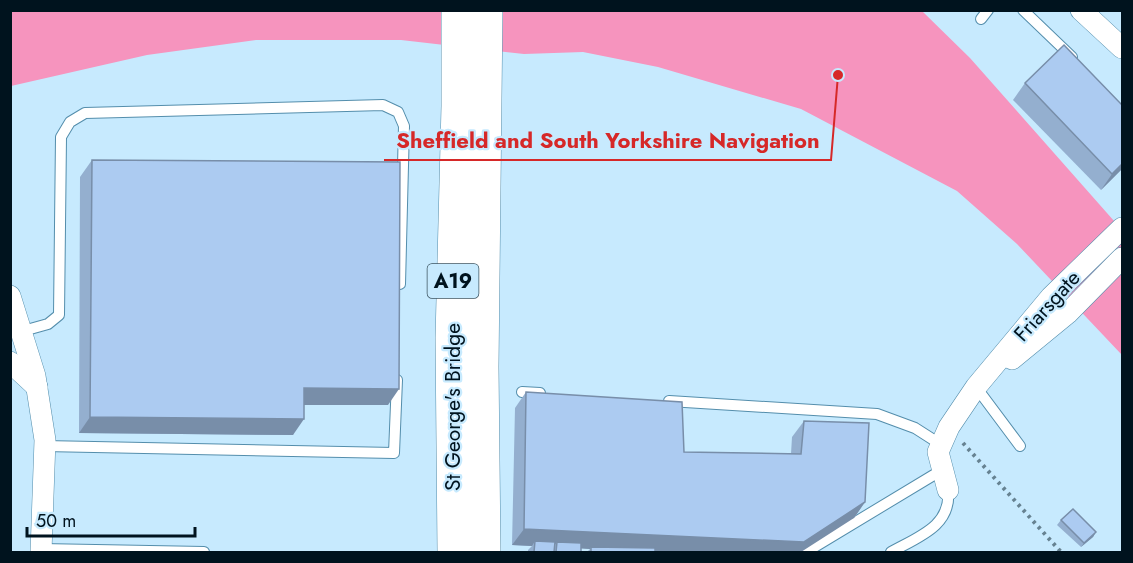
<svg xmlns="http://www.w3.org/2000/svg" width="1133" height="563" viewBox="0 0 1133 563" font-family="Jost,sans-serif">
<rect width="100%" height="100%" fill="#c7eafe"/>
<path fill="#f694be" d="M11,11H922L970,58L1122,230V355L1017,244L957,191L801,109L658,67L583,52L524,54L401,40H256L147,55L11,86Z"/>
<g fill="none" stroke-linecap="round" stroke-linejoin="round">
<g stroke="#548eac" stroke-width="12">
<g id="lane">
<path d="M1023,10L1072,57"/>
<path d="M981,19L988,10"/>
<path d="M23,331L48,324L59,315L61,137L70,122L85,113L383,105L398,112L404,126L400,284"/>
<path d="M976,387L1020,446"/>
<path d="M522,392L540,393"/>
<path d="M669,401L877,414L915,428L940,444"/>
<path d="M44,446L394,453L397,380"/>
<path d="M41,549L204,552"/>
<path d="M806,552L942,470"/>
<path d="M891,552C918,537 952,526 948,490"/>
</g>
</g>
<g stroke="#548eac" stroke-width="22">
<g id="street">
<path d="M1081,10L1122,48"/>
<path d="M10,296L35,376L45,440L41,552"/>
<path d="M1012,359L1068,313L1122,258"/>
<path d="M10,362L37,387"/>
<path d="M948,490L938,452L949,427L976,387L1051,297L1122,228"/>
</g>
</g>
<g stroke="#548eac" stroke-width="34">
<g id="highway">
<path d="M454,552L452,338L458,106V10"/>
<path d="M484,552L482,367L486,10"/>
</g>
</g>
<path stroke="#668291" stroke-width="4" stroke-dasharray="3 4.5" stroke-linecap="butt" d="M963,443L1061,552"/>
<use href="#lane" stroke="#fff" stroke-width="10"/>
<use href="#street" stroke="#fff" stroke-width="21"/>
<use href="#highway" stroke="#fff" stroke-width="33"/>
</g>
<g fill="#94afcf">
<path d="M1025,83L1122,105V169L1101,190L1013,100Z"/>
<path d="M92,160L388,405H304L293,435L79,433L80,177Z"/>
<path d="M526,392L684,452L791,454L792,437L804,421L865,502L854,518L675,552H587L590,549L581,548V552H528V550L532,546L512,545L515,408Z"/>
<path d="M1061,520L1096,532L1093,537L1081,547L1057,525Z"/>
</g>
<g fill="#788ea9">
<path d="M1122,164V169L1101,190L1112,174Z"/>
<path d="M304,388L399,389L388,405H293Z"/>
<path d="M90,417L304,419L293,435L79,433Z"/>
<path d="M865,502L854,518L801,552H675L591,549V547L590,549L556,547L557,542L553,547L535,541L532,546L512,545L524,529Z"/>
<path d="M1096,532L1093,537L1081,547L1084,543Z"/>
</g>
<g fill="#accbf1" stroke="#788ea9" stroke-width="1.5">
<path d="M1064,45L1122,105V164L1112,174L1025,83Z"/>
<path d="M92,160L400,162L399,389L304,388V419L90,417Z"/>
<path d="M526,392L682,402L684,452L801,454L804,421L869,423L865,502L804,542L524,529Z"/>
<path d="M1073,509L1096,532L1084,543L1061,520Z"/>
<path d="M535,541L555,542L554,552H534Z"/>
<path d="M557,542L581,543V552H556Z"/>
<path d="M591,547L655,548V552H591Z"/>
</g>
<g text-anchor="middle" stroke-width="4.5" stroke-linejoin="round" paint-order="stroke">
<rect fill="#c7eafe" stroke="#3c5461" stroke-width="1.5" x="427.5" y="264" width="51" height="34" rx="4.5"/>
<g font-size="20" font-weight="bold" fill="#00131e">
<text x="453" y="288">A19</text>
</g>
<g font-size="21" fill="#00131e" stroke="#c7eafe">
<text transform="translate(1047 306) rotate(-48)" y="7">Friarsgate</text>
<text transform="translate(453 407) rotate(-90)" y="7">St George's Bridge</text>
</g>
</g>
<path fill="none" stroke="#d62828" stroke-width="2" d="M838 75L831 160H384"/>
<circle fill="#d62828" stroke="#c7eafe" stroke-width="2" cx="838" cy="75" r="6"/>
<g font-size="22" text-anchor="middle" font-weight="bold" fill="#d62828" stroke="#c7eafe" stroke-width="4.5" stroke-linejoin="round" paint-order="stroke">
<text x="608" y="148">Sheffield and South Yorkshire Navigation</text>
</g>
<rect width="1133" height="563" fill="none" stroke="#00131e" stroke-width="24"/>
<path d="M27 527v9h168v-9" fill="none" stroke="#00131e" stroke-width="3"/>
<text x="36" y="527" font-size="18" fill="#00131e" stroke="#c7eafe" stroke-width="4.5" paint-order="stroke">50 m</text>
</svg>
